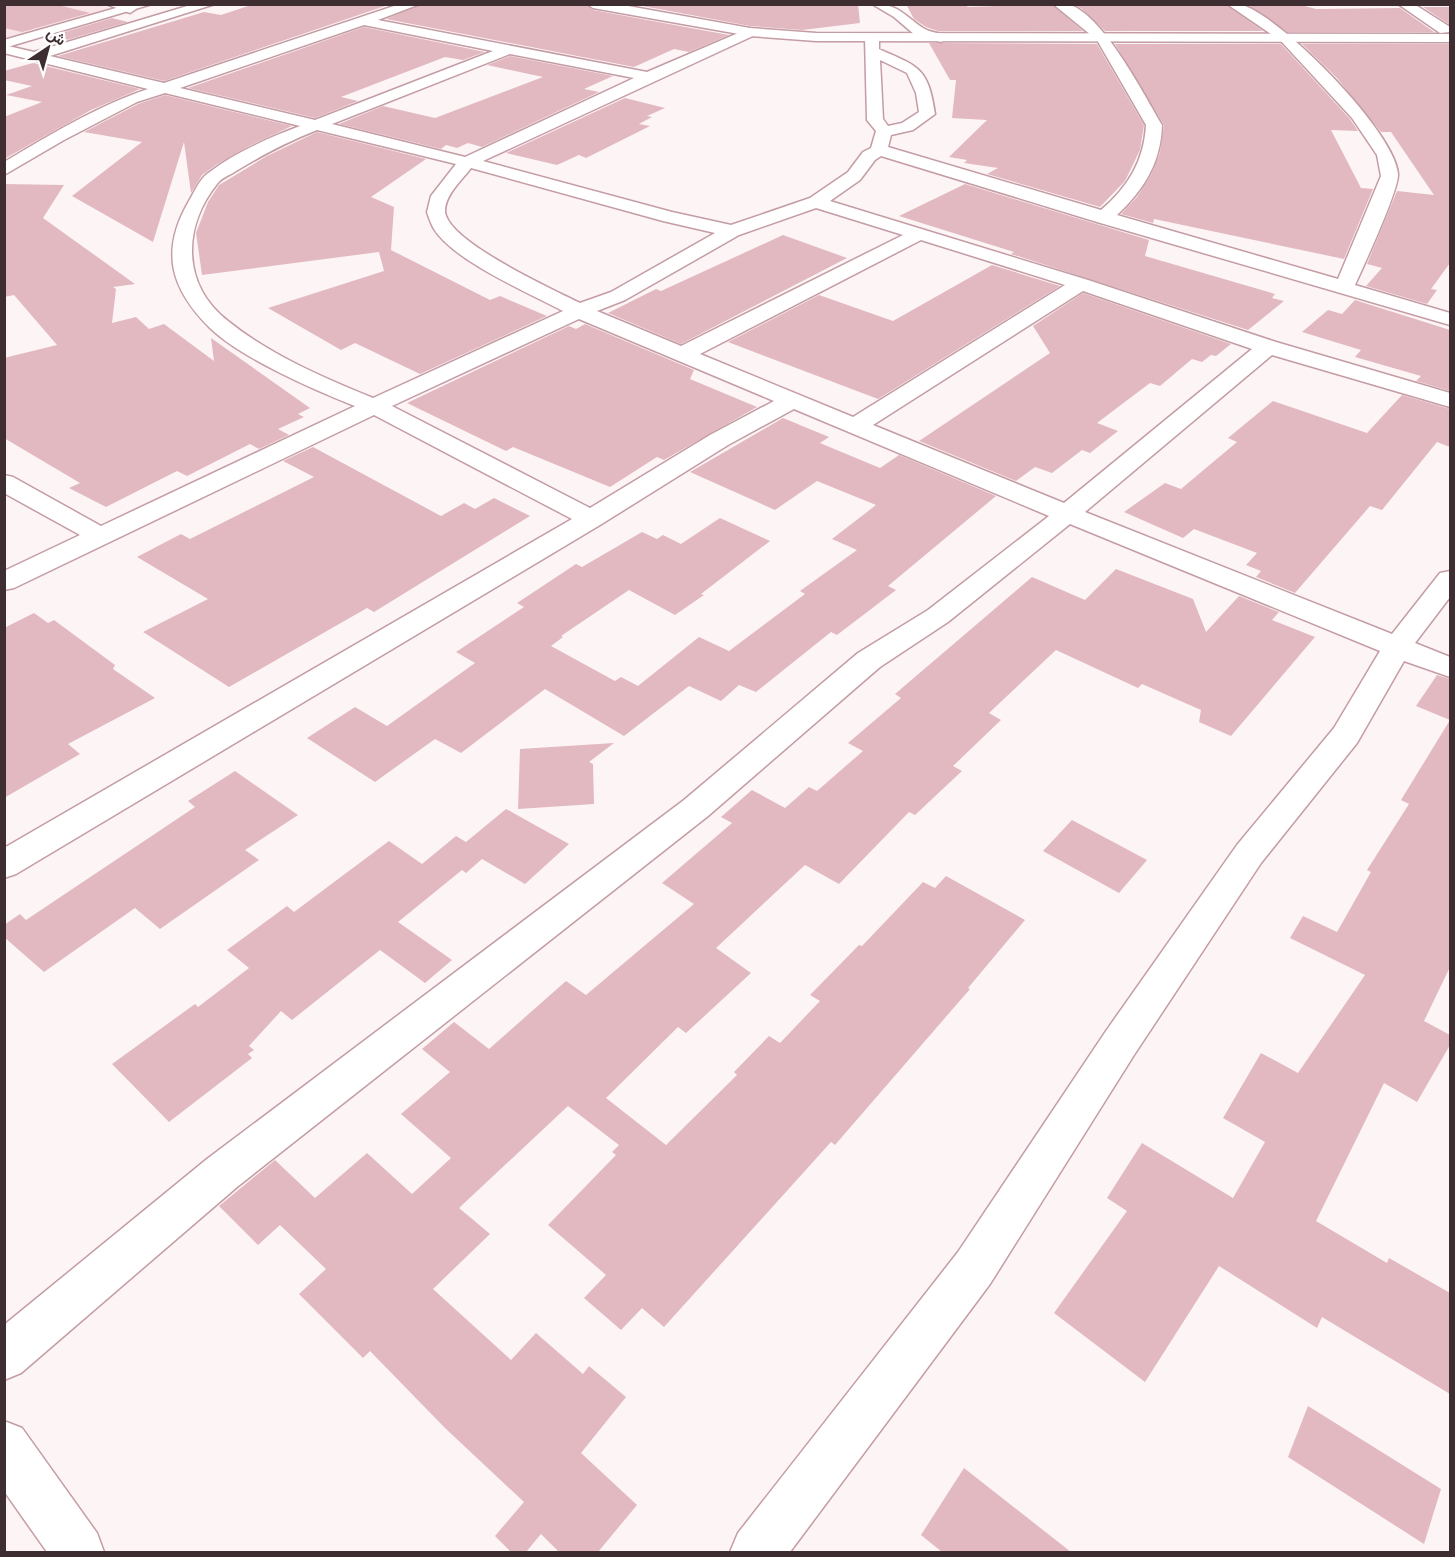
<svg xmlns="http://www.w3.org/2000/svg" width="1455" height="1557" viewBox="0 0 1455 1557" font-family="'Exo 2',Vazirmatn,sans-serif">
<rect width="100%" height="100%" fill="#fdf4f5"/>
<path fill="#f9e4e8" d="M5,5H96L118,10L5,41Z"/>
<g fill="#e2b9c1">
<path d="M4,4H54L90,13L22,32L4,28Z"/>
<path d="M254,4H391L164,81L58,56L204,12L221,15Z"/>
<path d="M422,4H585L593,10L729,35L689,52L674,49L634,67L386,19Z"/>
<path d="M632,4H858L860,23L802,30L750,26Z"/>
<path d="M906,4H963L968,7L1051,4L1083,31H938L926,27L914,19Z"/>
<path d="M1073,4H1225L1263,31H1105L1082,9Z"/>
<path d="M1247,4H1297L1316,9L1400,8L1434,32H1287Z"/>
<path d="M1423,7H1450V25Z"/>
<path d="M112,18L128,22L60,42L45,38Z"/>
<path d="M364,27L485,52L463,60L445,57L341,97L358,101L315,118L188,88Z"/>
<path d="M929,43L1097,44L1144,125L1140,150L1125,181L1100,207L987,174L998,168L964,163L967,160L949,157L987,120L952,118L956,80H950Z"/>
<path d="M1115,44H1281L1350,119L1358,131L1331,130L1361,188L1373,189L1344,259L1154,219L1153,223L1121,214L1137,197L1151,175L1160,152L1164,125Z"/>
<path d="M1302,44H1450V263L1431,289L1437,290L1427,304L1366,286L1382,268L1367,264L1397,191L1434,195L1391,132H1381L1337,78Z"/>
<path d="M510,56L613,76L584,89L599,92L482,147L468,143L457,148L446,145L441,149L339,124L383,106L435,118L543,77L487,65Z"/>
<path d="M33,63L140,89L91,110L4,159V117L42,102L6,95L32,86L4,80V71Z"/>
<path d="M165,95L292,126L251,145L216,165L202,175L191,193L184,142L153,242L72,196L142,142L84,132L138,104Z"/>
<path d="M625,98L665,108L647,116L652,117L639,124L650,126L586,158L579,155L557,165L506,153Z"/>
<path d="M317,132L426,159L371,197L394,207L391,250L490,300L500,296L547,316L420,374L355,343L341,350L268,308L384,271L379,252L202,275L196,233L208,202L219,185L267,156Z"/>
<path d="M4,184L64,185L43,218L135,284L113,287L116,289L112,323L136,317L149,329L164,324L214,361L211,338L310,408L298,414L304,417L278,429L289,435L259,449L250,444L187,476L177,471L106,507L69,488L80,483L4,438V358L57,345L14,295L4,297Z"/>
<path d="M965,184L1149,240L1145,256L1275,294L1272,298L1284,301L1248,330L1011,254L1014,252L899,216Z"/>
<path d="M783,235L847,258L681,344L608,313L656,289L661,291Z"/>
<path d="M992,265L1060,286L878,399L728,342L819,295L893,321Z"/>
<path d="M1083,293L1231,344L1216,356L1211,355L1202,362L1192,359L1160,386L1150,383L1097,423L1118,431L1090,453L1082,450L1052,473L1035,467L1016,481L919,441L1050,353L1033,326Z"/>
<path d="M1355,300L1450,330V391L1416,381L1421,376L1355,357L1361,350L1302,332L1328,310L1342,314Z"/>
<path d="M585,324L694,370L690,379L757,407L664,460L657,457L610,487L513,447L506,451L407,403L569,326L576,329Z"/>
<path d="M1402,395L1450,409V447L1437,442L1382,510L1370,506L1295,593L1256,577L1261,571L1246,565L1257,553L1194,529L1183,538L1124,512L1165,483L1181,489L1237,442L1228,438L1273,401L1367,433Z"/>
<path d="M783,418L829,437L820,443L880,468L899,455L996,496L888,586L896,590L837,635L831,632L756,692L739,685L721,701L689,686L624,736L545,689L461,753L435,739L375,782L307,738L355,707L387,726L475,663L456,652L524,607L517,603L576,564L582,567L642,532L657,539L663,535L681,544L720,518L770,541L701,594L704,595L675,615L629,590L561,636L563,637L551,646L615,681L621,677L638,686L699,637L729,651L805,594L800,591L857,550L832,539L876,505L817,481L775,510L690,472Z"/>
<path d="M313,447L441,516L464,503L475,509L494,498L530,516L374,612L367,608L229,687L143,632L208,599L137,557L181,534L190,539L314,477L283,461Z"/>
<path d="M1116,569L1193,599L1206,632L1239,596L1279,612L1272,620L1315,637L1231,736L1199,722L1201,710L1142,684L1138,688L1056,650L989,713L1001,720L953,766L962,771L915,815L909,812L839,884L805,865L716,948L751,973L686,1033L678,1027L606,1098L666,1145L737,1075L734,1072L769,1036L780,1043L820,1001L810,995L859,945L862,946L923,882L935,888L946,876L1025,920L968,988L970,989L835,1145L831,1142L664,1327L642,1308L621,1330L584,1298L606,1275L548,1225L616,1155L612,1152L619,1145L568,1106L459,1208L490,1234L433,1289L511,1360L536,1333L583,1374L589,1366L626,1397L581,1453L637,1505L598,1552H559L541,1534L526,1552H511L495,1536L524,1502L445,1428L370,1351L363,1358L299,1294L326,1269L280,1225L258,1245L219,1206L275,1160L315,1198L367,1153L412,1194L451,1158L401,1114L450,1072L422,1049L454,1022L489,1049L566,981L586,995L694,904L662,883L732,823L721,817L752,790L785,808L809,787L817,791L863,751L848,743L901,698L895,694L1032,577L1085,600Z"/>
<path d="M34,613L48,623L54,620L115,665L113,669L155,698L68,744L80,754L4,798V628Z"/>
<path d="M1437,675L1450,679V967L1424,1021L1450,1035V1045L1417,1102L1384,1083L1316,1221L1387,1263L1389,1258L1450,1293V1394L1322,1317L1317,1328L1219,1266L1145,1382L1054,1313L1127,1211L1107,1198L1142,1143L1233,1198L1265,1142L1223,1118L1261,1053L1298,1073L1365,975L1290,938L1303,916L1337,932L1371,872L1367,870L1409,804L1401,800L1450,720L1416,706Z"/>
<path d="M614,743L589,762L593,764L594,804L518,809L520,749Z"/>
<path d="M235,771L298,815L245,850L259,860L160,929L135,908L44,972L4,937V925L20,914L26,920L195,807L188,801Z"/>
<path d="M506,809L569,844L525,884L482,859L466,873L462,870L398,922L452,960L425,983L380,950L292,1020L281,1011L249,1046L254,1050L248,1054L252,1058L169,1122L112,1064L195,1004L198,1007L249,968L227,950L287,906L294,912L389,841L422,864L456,836L466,842Z"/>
<path d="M1072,820L1147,860L1119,893L1043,851Z"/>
<path d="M1308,1406L1441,1489L1424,1544L1288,1457Z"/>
<path d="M964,1468L1071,1552H942L921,1535Z"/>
</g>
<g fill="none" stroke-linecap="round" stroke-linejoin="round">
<g stroke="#c49ca4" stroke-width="3">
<g id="minor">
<path d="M106,4H128L136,9L130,13Z"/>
<path d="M194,4H215L50,56L164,83L400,4H420L378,20L647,72L750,28L757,32L755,35L483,161L672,212L731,225L810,198L848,172L863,152L871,148L876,131L867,120L865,38L872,34L879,38V49C919,67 928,67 935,114L913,130L891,135L888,147L1101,210C1128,187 1144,161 1146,125L1097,40L1053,4C1057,4 1063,4 1067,4C1102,12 1144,95 1162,125C1161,162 1144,190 1117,215L1338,279L1381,176L1377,155L1352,118L1281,41L1227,4C1233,4 1240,3 1245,6C1285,21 1395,132 1398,174C1399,190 1364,265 1355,285L1450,313V325L1097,222L881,156L875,160L860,180L830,201L1088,280L1276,342L1450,393V407L1272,355L1085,512L1392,634L1440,573L1450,571V597L1415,643L1450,657V677L1404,661L1357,743L1261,863L1134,1055L990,1284L790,1552H730L738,1533L958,1252L1106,1031L1237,845L1334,728L1380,651L1070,524L948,622L880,667L708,816L237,1187L21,1373L4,1380V1325L207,1159L684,800L858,653L928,610L1049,516L794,409L728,445L600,525L16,874L4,878V848L572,519L374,415L14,588L4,590V571L80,535L4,493V475L13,477L101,526L355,406C314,390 241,358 210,328C170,288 160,251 189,201C194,193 199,180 207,174C234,153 268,138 300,126L165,93L137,102L64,140L4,175V162C50,135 97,106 148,89L4,53V45L34,52ZM364,25L493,51L315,120L180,88ZM510,54L634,78L465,157L332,124ZM880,60L907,73L916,93L919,112L902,123L888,126L883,119ZM317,130L456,164L431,196L427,212C429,218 431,224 434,229C454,261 529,293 563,311L373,398C324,378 270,355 228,321C182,285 182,228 217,184C221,178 230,175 236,171C264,154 287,142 317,130ZM471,168L663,221L715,233L611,292L580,303C554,290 446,241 445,211C445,195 462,180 471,168ZM816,208L903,235L681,346L597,311L625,300L739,235ZM921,240L1065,285L853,417L700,354ZM1083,291L1252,349L1064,503L873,425ZM579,319L774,401L710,435L590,508L392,406Z"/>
<path d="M872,4C899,4 902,14 923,28C929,32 938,33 946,35L948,38L941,42L915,35L894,17Z"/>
<path d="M1398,4H1414L1450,27V32L1440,33Z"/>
</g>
</g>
<g stroke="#c49ca4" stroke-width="3">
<g id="major">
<path d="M130,4H152L4,48V40Z"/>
<path d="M587,4H617L750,28L816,33L1450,34V42L816,41L750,36L593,8Z"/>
<path d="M4,1421L22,1428L97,1533L104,1552H47L4,1491Z"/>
</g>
</g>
<use href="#minor" fill="#fff" fill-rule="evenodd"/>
<use href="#major" fill="#fff" fill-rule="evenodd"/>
</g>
<rect width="1455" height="1557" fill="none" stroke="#3e2e31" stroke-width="12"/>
<g transform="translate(48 48) rotate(36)" stroke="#ffffff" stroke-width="4.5" paint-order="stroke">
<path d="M0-4.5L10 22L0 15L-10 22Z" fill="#3e2e31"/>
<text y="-9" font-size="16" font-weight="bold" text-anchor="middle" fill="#3e2e31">ش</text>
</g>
</svg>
